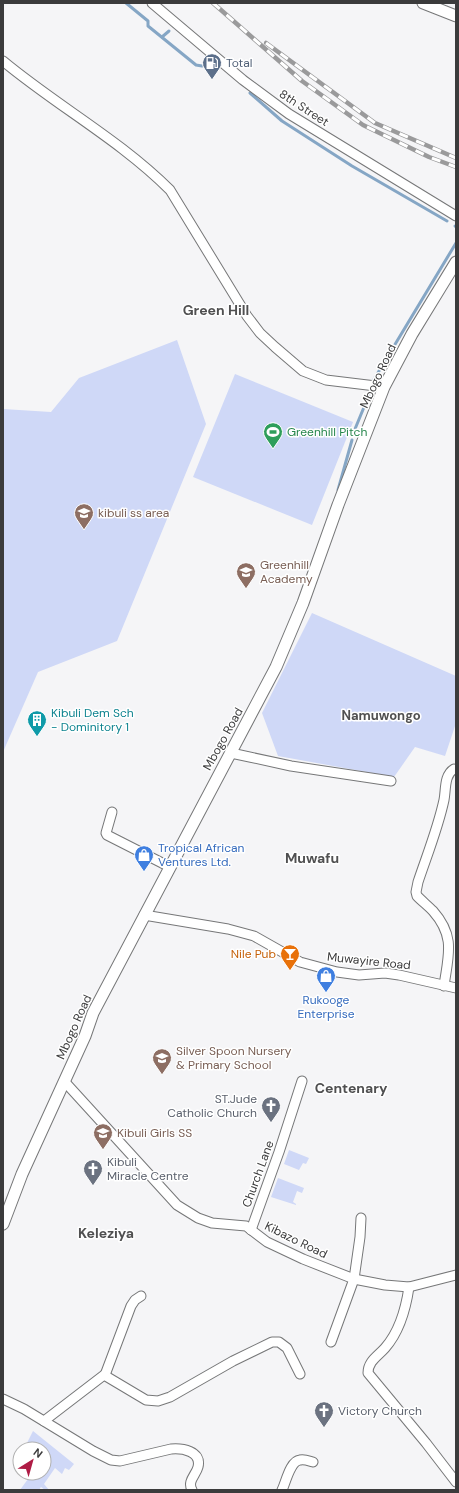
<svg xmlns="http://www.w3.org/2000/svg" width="459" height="1493" viewBox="0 0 459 1493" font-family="'DM Sans',sans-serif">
<rect width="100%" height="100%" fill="#f5f5f7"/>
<g fill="#cfd8f7">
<path d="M177,340L206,424L117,641L38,672L3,752V409L51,412L79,378Z"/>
<path d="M235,374L353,422L312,525L193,477Z"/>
<path d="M312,613L456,676V723L445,756L415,747L394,777L278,756L262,713Z"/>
<path d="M289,1150L309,1158L306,1164L303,1163L299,1170L284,1164Z"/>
<path d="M278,1178L304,1188L302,1193L297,1191L293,1202L296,1204V1205L271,1197Z"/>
<path d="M33,1431L74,1464L69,1470L65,1468L62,1474L55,1468L44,1484L49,1490H45L41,1487L39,1490H20L28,1479L21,1473H44V1449H24Z"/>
</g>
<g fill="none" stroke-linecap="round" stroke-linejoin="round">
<g stroke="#85a6c5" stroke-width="3">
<path d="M126,3L148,21V26L196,65L202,66"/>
<path d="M162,37L169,31"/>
<path d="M250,93L282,121L352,166L447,221"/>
<path d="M455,226L456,227"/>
<path d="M373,381L456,243"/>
<path d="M355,429L369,395"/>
<path d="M338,490L352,440"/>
</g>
<g stroke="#767778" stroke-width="11">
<g id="minor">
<path d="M152,3L243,80L289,114L456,216"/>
<path d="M3,61C57,106 120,140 170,190L247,316L260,333L275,347L303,371L326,380L384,387"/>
<path d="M231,753L291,766L391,781"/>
<path d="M112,812L106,833L107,835L170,867"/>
<path d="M144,915L228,929L254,936L300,962L337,972L359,975L385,973L399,975L456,988"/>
<path d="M444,986C448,956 456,937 433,911C428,906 422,901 417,896L416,892L418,882C427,855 438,828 444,800C446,790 444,775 454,769"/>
<path d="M64,1081L177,1205L198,1218L212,1223L246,1226L267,1242L303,1259L354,1279L385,1285L409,1287L456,1275"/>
<path d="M251,1230L279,1152L302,1081"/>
<path d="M409,1287C406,1308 400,1331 385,1348C378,1356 368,1361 368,1373L426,1443L456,1482"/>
<path d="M331,1342L354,1279L360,1237L361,1218"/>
<path d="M105,1375L131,1306L135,1300L141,1296"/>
<path d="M3,1399L24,1409L93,1451L111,1460L120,1461L171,1449C182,1448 202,1451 198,1467C196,1475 187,1481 192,1490"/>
<path d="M44,1421L104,1375L146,1400L158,1401L170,1397L233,1361L272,1342H279L287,1348L300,1374"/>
<path d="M282,1490C286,1482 290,1461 300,1460C305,1459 309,1461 313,1462"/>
</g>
</g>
<g stroke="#767778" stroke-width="13">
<g id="tertiary">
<path d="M423,3L456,16"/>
<path d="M3,1224L22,1174L85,1036L93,1013L276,667L303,603L338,505L384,387L412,334L456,262"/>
</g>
</g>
<use href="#minor" stroke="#fff" stroke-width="9"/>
<use href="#tertiary" stroke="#fff" stroke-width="11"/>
<g stroke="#9a9a9b" stroke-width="4.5">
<g id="rail">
<path d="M213,3L302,81L363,125L429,157L456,167"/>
<path d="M266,43L375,123L456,158"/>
</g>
</g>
<use href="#rail" stroke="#fff" stroke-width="3" stroke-dasharray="9" stroke-linecap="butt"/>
</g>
<defs>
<g id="fuel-pin" transform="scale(1)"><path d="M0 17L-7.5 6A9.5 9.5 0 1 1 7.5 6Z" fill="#5c6f8a" stroke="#fff"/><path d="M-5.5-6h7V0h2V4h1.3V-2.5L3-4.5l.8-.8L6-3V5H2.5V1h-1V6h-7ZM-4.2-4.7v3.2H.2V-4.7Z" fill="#fff"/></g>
<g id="stadium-pin" transform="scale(1)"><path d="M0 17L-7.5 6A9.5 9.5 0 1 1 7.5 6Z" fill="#2e9e5b" stroke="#fff"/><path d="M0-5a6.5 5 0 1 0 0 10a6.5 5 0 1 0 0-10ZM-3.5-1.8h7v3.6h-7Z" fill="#fff"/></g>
<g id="school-pin" transform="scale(1)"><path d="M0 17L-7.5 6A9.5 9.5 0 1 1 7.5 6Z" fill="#8d6e63" stroke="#fff"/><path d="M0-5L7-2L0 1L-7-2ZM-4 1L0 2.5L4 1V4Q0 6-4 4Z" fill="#fff"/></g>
<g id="building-pin" transform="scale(1)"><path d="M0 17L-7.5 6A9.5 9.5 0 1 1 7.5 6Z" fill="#0f9aa8" stroke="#fff"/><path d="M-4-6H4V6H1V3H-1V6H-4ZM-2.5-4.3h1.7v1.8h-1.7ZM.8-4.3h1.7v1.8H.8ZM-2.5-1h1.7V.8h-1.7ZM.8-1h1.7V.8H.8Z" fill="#fff"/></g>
<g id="shop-pin" transform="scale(1)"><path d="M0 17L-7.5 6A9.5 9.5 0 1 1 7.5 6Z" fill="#3f7fe0" stroke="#fff"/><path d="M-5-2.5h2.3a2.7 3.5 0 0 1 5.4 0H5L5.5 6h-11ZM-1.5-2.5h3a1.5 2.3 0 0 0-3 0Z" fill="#fff"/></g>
<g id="bar-pin" transform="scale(1)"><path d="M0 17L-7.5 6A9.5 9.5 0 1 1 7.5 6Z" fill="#e8710a" stroke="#fff"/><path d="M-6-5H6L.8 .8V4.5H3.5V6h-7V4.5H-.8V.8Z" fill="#fff"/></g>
<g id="church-pin" transform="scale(1)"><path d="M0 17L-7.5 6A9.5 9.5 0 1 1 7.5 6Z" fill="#6b7280" stroke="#fff"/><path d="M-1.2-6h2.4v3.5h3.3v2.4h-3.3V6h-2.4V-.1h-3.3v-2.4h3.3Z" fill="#fff"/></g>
</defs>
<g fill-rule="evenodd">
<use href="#fuel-pin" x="212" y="63"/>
<use href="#stadium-pin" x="273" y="432"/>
<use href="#school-pin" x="84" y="513"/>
<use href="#school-pin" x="246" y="572"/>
<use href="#building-pin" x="37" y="720"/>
<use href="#shop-pin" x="144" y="855"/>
<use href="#bar-pin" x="290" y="954"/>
<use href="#shop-pin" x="326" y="976"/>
<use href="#school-pin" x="162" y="1058"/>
<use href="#church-pin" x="271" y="1106"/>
<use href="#school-pin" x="103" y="1133"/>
<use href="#church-pin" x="93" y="1169"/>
<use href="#church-pin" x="324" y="1411"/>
</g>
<g text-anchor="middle" stroke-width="3" stroke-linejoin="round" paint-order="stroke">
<g font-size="12" fill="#4e5e75" stroke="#fff" text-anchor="start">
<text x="226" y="67">Total</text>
</g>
<g font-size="12" fill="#3b3b3c" stroke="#fff">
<text transform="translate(304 108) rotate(33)" y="4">8th Street</text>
<text transform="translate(378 376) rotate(-65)" y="4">Mbogo Road</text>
<text transform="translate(223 739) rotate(-61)" y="4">Mbogo Road</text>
<text transform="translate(369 961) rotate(6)" y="4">Muwayire Road</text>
<text transform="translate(74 1027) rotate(-66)" y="4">Mbogo Road</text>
<text transform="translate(258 1174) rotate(-70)" y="4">Church Lane</text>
<text transform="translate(296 1240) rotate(26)" y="4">Kibazo Road</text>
</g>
<g font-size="12" fill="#27864d" stroke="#fff" text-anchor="start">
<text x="287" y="436">Greenhill Pitch</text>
</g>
<g font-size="12" fill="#785e54" stroke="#fff" text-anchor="start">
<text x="98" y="517">kibuli ss area</text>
<text x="260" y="569">Greenhill<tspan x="260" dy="14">Academy</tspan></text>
<text x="176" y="1055">Silver Spoon Nursery<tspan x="176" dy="14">&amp; Primary School</tspan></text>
<text x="117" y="1137">Kibuli Girls SS</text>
</g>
<g font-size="12" fill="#0d838f" stroke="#fff" text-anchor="start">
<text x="51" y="717">Kibuli Dem Sch<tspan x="51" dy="14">- Dominitory 1</tspan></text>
</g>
<g font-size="12" fill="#366cbe" stroke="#fff" text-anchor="start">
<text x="158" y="852">Tropical African<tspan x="158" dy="14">Ventures Ltd.</tspan></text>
<text x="326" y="1004" text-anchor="middle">Rukooge<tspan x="326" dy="14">Enterprise</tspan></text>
</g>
<g font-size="12" fill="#c56008" stroke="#fff" text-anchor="end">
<text x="276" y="958">Nile Pub</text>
</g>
<g font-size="12" fill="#5b616d" stroke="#fff" text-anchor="start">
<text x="257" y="1103" text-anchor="end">ST.Jude<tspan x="257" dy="14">Catholic Church</tspan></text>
<text x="107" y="1166">Kibuli<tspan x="107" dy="14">Miracle Centre</tspan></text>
<text x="338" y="1415">Victory Church</text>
</g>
<g font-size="13" font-weight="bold" fill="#505051" stroke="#fff">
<text x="381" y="720">Namuwongo</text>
</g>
<g font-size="14" font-weight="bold" fill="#505051" stroke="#fff">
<text x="216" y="315">Green Hill</text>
<text x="312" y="863">Muwafu</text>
<text x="351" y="1093">Centenary</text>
<text x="106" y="1238">Keleziya</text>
</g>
</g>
<rect width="459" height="1493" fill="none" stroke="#3b3b3c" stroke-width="8"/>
<g transform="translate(32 1461) rotate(37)"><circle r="19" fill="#ffffff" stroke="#b1b1b1"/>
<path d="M0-3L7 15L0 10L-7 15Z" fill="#af1c45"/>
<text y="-6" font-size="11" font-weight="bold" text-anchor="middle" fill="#3b3b3c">N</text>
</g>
</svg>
